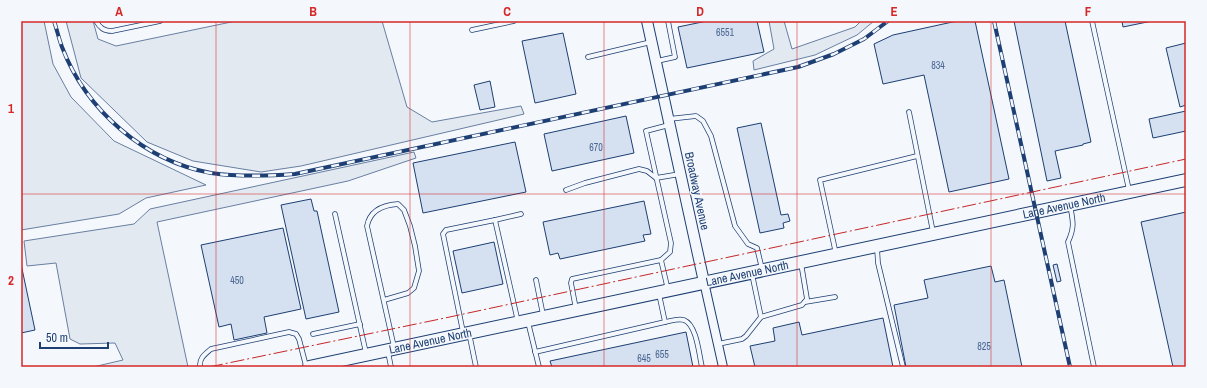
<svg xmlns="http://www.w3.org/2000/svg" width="1207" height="388" viewBox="0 0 1207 388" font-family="'Archivo Narrow',sans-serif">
<rect width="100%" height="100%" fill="#f4f7fb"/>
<g fill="#e3e9f0" stroke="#687fa3">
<path d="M21,21H44L53,64L71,97L114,141L206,185L146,198L119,214L21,230Z"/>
<path d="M66,21H93L98,39L116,46L236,21H382L407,107L432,122L521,106L524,114L301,166L261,172L193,161L147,142L81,78Z"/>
<path d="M769,21H784L792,49L855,27L861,21H874L857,35L815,55L754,70L753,61L774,49Z"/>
<path d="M414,152L416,158L348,181L157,222L188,367H93L123,360L115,343L80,344L70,339L56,263L27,266L24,241L134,224L150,209Z"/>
</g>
<g fill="#d5e0f0" stroke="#1d3f73">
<path d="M707,21H757L764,52L687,68L678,27Z"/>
<path d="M957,21H975L1009,179L949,192L924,75L883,84L874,44L893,35Z"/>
<path d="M1014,21H1065L1091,142L1083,144V145L1055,151L1061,178L1047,181Z"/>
<path d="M1122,21H1152L1123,27Z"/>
<path d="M563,33L576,94L535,103L522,41Z"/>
<path d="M1186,43V105L1180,107L1166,48Z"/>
<path d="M490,81L495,107L480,110L474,85Z"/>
<path d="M1186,111V131L1153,138L1149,119Z"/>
<path d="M626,116L634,153L552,171L544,134Z"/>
<path d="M761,123L781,215L788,214L790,221L783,223L784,228L760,233L737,128Z"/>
<path d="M515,142L526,192L423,213L413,163Z"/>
<path d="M311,199L314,211H317L339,312L306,319L281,205Z"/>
<path d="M644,201L651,234L643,235L645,241L560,259L558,253L550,255L543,222Z"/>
<path d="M1186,212V367H1173L1141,222Z"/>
<path d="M283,228L301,309L264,317L267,333L234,340L231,324L219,327L201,245Z"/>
<path d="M494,242L503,284L462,293L453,251Z"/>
<path d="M21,264L35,330L21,333Z"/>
<path d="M1057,264L1061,281L1057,282L1053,265Z"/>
<path d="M991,266L995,282L1004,280L1022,367H906L894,305L928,298L924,280Z"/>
<path d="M883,318L893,367H755L750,346L775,341L773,328L799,322L802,335Z"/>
<path d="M686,332L693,367H552L550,361Z"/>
</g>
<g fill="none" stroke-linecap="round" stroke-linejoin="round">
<g stroke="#1d3f73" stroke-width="5.5">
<g id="service">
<path d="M96,21C100,28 104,31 112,31L160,21"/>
<path d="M1092,21L1129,190"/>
<path d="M472,30L514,21"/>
<path d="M588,57L651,42"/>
<path d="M657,61L675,57L668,21"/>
<path d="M909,112L933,232"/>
<path d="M669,119L696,116L703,121L711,136L735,226L748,244L757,248L762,269"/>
<path d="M566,190L585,183L639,169L647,171L656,178L680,174"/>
<path d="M1070,205C1073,221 1075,227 1068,242L1094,367"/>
<path d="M335,214L366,353"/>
<path d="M495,220L521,214"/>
<path d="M877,248L878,263L903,367"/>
<path d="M836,254L820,180L917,156"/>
<path d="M661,260L670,252L671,243L646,131L669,125"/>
<path d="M752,274L761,317"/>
<path d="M536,280L543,315"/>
<path d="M384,300L408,293L414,288L419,271L415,246L410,226L404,210L398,204C383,205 370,210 367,226L394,347"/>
<path d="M805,302L835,297"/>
<path d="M576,309L571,283L572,279L661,260L668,290"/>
<path d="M528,322L539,367"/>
<path d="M665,322C671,321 678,318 684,320C697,325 699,355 702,367"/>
<path d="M463,332L443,234L446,230L495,220L518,322"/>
<path d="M469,333L476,367"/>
<path d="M313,334L360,324"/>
<path d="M718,344L742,339L746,336L761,317L802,305L807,299L801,263"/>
<path d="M388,352L391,367"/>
<path d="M535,352L665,322L659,294"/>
<path d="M200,367C199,358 205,354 211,349L289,332L296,334L299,339L306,366"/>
</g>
</g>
<g stroke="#1d3f73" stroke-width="10">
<path id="minor" d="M704,282L723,367"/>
</g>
<g stroke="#1d3f73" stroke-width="12">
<path id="tertiary" d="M647,21L704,282"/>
</g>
<g stroke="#1d3f73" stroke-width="14">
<g id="secondary">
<path id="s1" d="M309,367L1186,180"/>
</g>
</g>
<use href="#service" stroke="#f4f7fb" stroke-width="4"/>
<use href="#minor" stroke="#f4f7fb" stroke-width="8"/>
<use href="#tertiary" stroke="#f4f7fb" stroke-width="10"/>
<use href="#secondary" stroke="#f4f7fb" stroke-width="12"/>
<g stroke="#1d3f73" stroke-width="4">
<g id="rail">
<path d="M54,21C57,30 59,39 62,47C86,110 144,161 211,173C239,177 267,176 295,174L798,67L834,54L864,39L888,21"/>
<path d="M994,21L1070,367"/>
</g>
</g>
<use href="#rail" stroke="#f4f7fb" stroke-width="2.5" stroke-dasharray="8" stroke-linecap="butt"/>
<path stroke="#c62828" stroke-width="1" stroke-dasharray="14 3 2 3" stroke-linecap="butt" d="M209,367L445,318L1186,159"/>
</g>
<path fill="none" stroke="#d62828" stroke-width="1" stroke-opacity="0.55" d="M216,21V367M410,21V367M604,21V367M797,21V367M991,21V367M21,194H1186"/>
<g text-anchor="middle" stroke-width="3" stroke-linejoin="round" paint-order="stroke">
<g font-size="10" fill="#4b6792">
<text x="725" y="36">6551</text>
<text x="938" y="69">834</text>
<text x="596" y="151">670</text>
<text x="237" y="284">450</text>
<text x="984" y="350">825</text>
<text x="662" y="358">655</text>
<text x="644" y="362">645</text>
</g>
<g font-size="12" fill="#1d3f73" stroke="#f4f7fb">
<text transform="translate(697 191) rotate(78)" y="4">Broadway Avenue</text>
<text dy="4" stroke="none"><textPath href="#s1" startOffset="772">Lane Avenue North</textPath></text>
<text dy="4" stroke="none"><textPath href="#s1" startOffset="448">Lane Avenue North</textPath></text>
<text dy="4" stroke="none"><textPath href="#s1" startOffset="124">Lane Avenue North</textPath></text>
</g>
</g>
<rect width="1207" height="388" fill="none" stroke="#f4f7fb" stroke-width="44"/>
<path d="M40 342v6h68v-6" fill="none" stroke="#1d3f73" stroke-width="2"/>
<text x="46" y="342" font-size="12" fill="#1d3f73" stroke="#f4f7fb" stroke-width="3" paint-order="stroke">50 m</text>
<rect x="22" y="22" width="1163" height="344" fill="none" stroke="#d62828" stroke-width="1.5"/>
<g font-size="13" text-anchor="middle" font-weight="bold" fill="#d62828">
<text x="119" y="16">A</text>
<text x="313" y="16">B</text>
<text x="507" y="16">C</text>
<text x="700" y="16">D</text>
<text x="894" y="16">E</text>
<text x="1088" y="16">F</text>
<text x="11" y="113">1</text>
<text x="11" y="285">2</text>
</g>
</svg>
